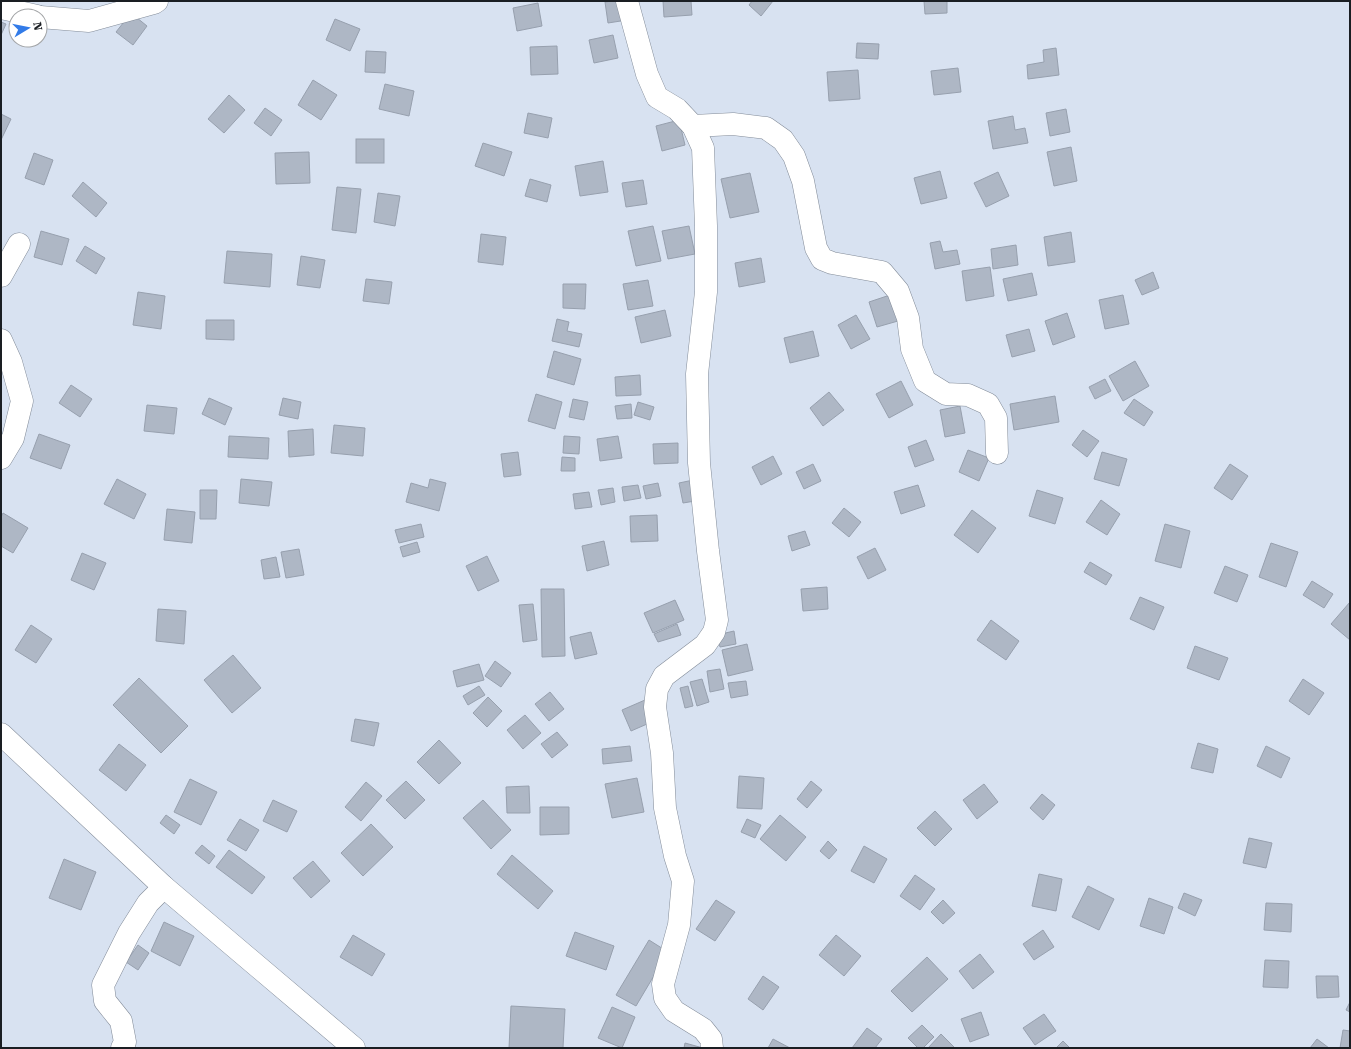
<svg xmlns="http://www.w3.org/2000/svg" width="1351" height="1049" viewBox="0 0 1351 1049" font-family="'Roboto Serif',serif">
<rect width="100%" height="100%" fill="#d8e2f1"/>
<g fill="#aeb7c5" stroke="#97a0ae">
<path d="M612,1H624L627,20L608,23L605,2Z"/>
<path d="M663,1H691L692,15L664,17Z"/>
<path d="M752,1H773L761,16L749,5Z"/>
<path d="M924,1H947V13L925,14Z"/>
<path d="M538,3L542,26L517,31L513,8Z"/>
<path d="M131,13L147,26L133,45L116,32Z"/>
<path d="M335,19L360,29L350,51L326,40Z"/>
<path d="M1,22L6,24L1,35Z"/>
<path d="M613,35L618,58L594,63L589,40Z"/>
<path d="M857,43L879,44L878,59L856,58Z"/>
<path d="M557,46L558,74L531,75L530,47Z"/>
<path d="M1056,48L1059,75L1028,79L1027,65L1044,62L1043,50Z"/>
<path d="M366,51L386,52L385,73L365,72Z"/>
<path d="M958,68L961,92L934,95L931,71Z"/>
<path d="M858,70L860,99L829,101L827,72Z"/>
<path d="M313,80L337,95L321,120L298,105Z"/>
<path d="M385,84L414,91L409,116L379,109Z"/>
<path d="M229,95L245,110L224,133L208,119Z"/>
<path d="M265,108L282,120L271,136L254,123Z"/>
<path d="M1066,109L1070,132L1050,136L1046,113Z"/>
<path d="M528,113L552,118L548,138L524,133Z"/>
<path d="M1,114L11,119L1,140Z"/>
<path d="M1013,116L1015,130L1025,128L1028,143L993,149L988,121Z"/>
<path d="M679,120L685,145L662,151L656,126Z"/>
<rect x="356" y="139" width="28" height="24"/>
<path d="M483,143L512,152L504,176L475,166Z"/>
<path d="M1071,147L1077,181L1054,186L1047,152Z"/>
<path d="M309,152L310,183L276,184L275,153Z"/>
<path d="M34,153L53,160L44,185L25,178Z"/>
<path d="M603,161L608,192L580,196L575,166Z"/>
<path d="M940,171L947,198L921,204L914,178Z"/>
<path d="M998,172L1009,196L986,207L974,183Z"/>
<path d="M750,173L759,212L730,218L721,179Z"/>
<path d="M530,179L551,185L547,202L525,196Z"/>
<path d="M643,180L647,204L626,207L622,183Z"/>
<path d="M83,182L107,203L96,217L72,196Z"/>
<path d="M337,187L361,189L356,233L332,230Z"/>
<path d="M378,193L400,196L395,226L374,222Z"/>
<path d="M653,226L661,261L636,266L628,231Z"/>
<path d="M689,226L695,254L668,259L662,231Z"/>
<path d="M41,231L69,239L62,265L34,257Z"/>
<path d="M1071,232L1075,262L1048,266L1044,237Z"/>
<path d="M481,234L506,237L503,265L478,262Z"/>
<path d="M940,241L943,252L957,250L960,264L935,269L930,243Z"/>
<path d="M1016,245L1018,265L993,269L991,249Z"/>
<path d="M85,246L105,258L96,274L76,261Z"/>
<path d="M227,251L272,254L270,287L224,283Z"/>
<path d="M301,256L325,260L320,288L297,285Z"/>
<path d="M761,258L765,282L739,287L735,263Z"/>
<path d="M990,267L994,296L966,301L962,271Z"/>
<path d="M1153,272L1159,288L1142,295L1135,280Z"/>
<path d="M1032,273L1037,295L1008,301L1003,279Z"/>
<path d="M366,279L392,282L389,304L363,301Z"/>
<path d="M648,280L653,306L628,310L623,284Z"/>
<path d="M563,284H586L585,309L563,308Z"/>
<path d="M138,292L165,296L161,329L133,325Z"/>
<path d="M890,295L898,321L877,327L869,302Z"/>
<path d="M1123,295L1129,324L1105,329L1099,300Z"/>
<path d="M665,310L671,336L641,343L635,317Z"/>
<path d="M1067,313L1075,337L1053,345L1045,321Z"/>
<path d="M856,315L870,339L851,349L838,325Z"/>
<path d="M557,319L569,322L567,331L582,334L579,347L552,341Z"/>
<path d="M206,320H234V340L206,339Z"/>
<path d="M1029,329L1035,351L1012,357L1006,335Z"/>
<path d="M813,331L819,356L790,363L784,338Z"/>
<path d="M554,351L581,359L574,385L547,377Z"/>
<path d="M1135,361L1149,386L1123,401L1109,376Z"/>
<path d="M640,375L641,395L616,396L615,377Z"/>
<path d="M1105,379L1111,391L1095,399L1089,387Z"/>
<path d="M901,381L913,405L889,418L876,394Z"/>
<path d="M71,385L92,399L80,417L59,403Z"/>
<path d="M829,392L844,410L823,426L810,408Z"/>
<path d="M536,394L562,402L555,429L528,421Z"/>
<path d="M1055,396L1059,422L1014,430L1010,404Z"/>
<path d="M209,398L232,408L225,425L202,414Z"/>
<path d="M283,398L301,402L298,419L279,415Z"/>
<path d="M573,399L588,402L584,420L569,417Z"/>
<path d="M1134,399L1153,412L1144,426L1124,413Z"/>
<path d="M638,402L654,407L650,420L634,415Z"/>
<path d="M631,404L632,418L617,419L615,406Z"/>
<path d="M147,405L177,408L174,434L144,431Z"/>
<path d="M960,406L965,433L945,437L940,410Z"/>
<path d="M334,425L365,428L363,456L331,453Z"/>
<path d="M313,429L314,455L289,457L288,431Z"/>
<path d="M1083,430L1099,441L1087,457L1072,445Z"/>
<path d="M39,434L70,445L61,469L30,458Z"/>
<path d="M229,436L269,438L268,459L228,457Z"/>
<path d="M564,436L580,437L579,454L563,453Z"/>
<path d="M618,436L622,458L600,461L597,439Z"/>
<path d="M926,440L934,460L915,467L908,447Z"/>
<path d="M678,443V463L654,464L653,444Z"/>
<path d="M968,450L989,458L979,481L959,472Z"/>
<path d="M518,452L521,475L504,477L501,454Z"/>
<path d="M1102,452L1127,459L1119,486L1094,479Z"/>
<path d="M773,456L782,474L761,485L752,467Z"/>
<path d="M562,457L575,458V471H561Z"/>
<path d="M813,464L821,481L804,489L796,472Z"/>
<path d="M1230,464L1248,476L1232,500L1214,488Z"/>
<path d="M117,479L146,494L134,519L104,504Z"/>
<path d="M241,479L272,482L269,506L239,503Z"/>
<path d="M430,479L446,483L439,511L406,502L411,483L428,488Z"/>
<path d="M698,479L701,500L683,503L679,483Z"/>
<path d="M658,483L661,496L646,499L643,486Z"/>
<path d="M638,485L641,498L624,501L622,487Z"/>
<path d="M918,485L925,506L901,514L894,492Z"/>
<path d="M613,488L615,502L601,505L598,490Z"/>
<path d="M200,490H217L216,519H200Z"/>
<path d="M1037,490L1063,498L1055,524L1029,516Z"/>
<path d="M589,492L592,507L575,509L573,494Z"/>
<path d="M1101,500L1120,514L1107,535L1086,522Z"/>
<path d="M844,508L861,522L849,537L832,523Z"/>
<path d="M167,509L195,512L192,543L164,540Z"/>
<path d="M972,510L996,528L978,553L954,535Z"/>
<path d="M3,513L28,528L13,553L1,546V517Z"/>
<path d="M657,515L658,541L631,542L630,516Z"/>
<path d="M421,524L424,537L399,543L395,530Z"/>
<path d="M1165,524L1190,531L1181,568L1155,561Z"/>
<path d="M805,531L810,545L792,551L788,536Z"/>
<path d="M604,541L609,565L587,571L582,546Z"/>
<path d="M417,542L420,552L403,557L400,547Z"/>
<path d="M1271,543L1298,552L1286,587L1259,577Z"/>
<path d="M875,548L886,570L868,579L857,557Z"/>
<path d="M299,549L304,575L286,578L281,552Z"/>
<path d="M82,553L106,563L94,590L71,580Z"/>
<path d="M487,556L499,581L478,591L466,566Z"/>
<path d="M276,557L280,577L264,579L261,560Z"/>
<path d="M1090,562L1112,575L1106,585L1084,572Z"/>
<path d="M1225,566L1248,575L1237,602L1214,593Z"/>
<path d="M1312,581L1333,594L1324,608L1303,595Z"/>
<path d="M827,587L828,609L803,611L801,589Z"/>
<path d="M541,589H564L565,656L542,657Z"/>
<path d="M1140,597L1164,607L1154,630L1130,619Z"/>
<path d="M675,600L684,620L653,633L644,613Z"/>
<path d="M1350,602V640L1331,624Z"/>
<path d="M533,604L537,640L523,642L519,605Z"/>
<path d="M158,609L186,611L184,644L156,641Z"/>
<path d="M991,620L1019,641L1006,660L977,640Z"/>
<path d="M677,624L681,635L658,642L654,634Z"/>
<path d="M31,625L52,639L36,663L15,650Z"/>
<path d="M734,631L736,644L720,647L717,635Z"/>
<path d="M591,632L597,654L575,659L570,637Z"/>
<path d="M747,644L753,670L728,676L722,650Z"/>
<path d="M1195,646L1228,658L1219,680L1187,668Z"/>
<path d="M233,655L261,688L232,713L204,680Z"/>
<path d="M495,661L511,673L501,687L485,676Z"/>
<path d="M479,664L484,680L457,687L453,671Z"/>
<path d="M720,669L724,689L710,692L707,671Z"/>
<path d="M139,678L188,726L161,753L113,705Z"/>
<path d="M702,679L709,702L697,706L690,682Z"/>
<path d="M1303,679L1324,693L1309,715L1289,701Z"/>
<path d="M746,681L748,695L731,698L728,683Z"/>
<path d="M479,686L485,695L468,705L463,696Z"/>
<path d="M688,686L693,706L685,708L680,688Z"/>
<path d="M550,692L564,709L549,721L535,704Z"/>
<path d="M488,697L502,711L487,727L473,713Z"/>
<path d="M645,700L654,721L631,731L622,710Z"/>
<path d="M525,715L541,733L523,749L507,730Z"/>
<path d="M355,719L379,723L374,746L351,741Z"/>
<path d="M557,732L568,745L552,758L541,744Z"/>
<path d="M439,740L461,763L439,784L417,762Z"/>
<path d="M1198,743L1218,749L1213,773L1191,768Z"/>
<path d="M119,744L146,765L126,791L99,770Z"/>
<path d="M630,746L632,761L603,764L602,749Z"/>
<path d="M1266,746L1290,758L1281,778L1257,766Z"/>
<path d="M739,776L764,778L762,809L737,808Z"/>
<path d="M637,778L644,812L612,818L605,784Z"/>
<path d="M190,779L217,792L201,825L174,812Z"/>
<path d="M406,781L425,800L405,819L386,800Z"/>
<path d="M811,781L822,790L807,808L797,799Z"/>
<path d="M366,782L382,796L361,821L345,807Z"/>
<path d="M984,784L998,802L977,819L963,800Z"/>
<path d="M529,786L530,813H507L506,787Z"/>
<path d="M1042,794L1055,805L1043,820L1030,808Z"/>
<path d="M273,800L297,811L287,832L263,821Z"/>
<path d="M483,800L511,830L491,849L463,818Z"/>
<path d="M540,807H569V834L540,835Z"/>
<path d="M935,811L952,829L935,846L917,828Z"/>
<path d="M166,815L180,825L174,834L160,823Z"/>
<path d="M780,815L806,837L786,861L760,839Z"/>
<path d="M240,819L259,830L246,851L227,840Z"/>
<path d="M747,819L761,825L755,838L741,832Z"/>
<path d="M371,824L393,847L363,876L341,853Z"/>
<path d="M1249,838L1272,843L1266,868L1243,863Z"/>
<path d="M828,841L837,850L829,859L820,851Z"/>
<path d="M202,845L215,856L209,864L195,853Z"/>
<path d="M864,846L887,859L874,883L851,871Z"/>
<path d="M229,850L265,877L252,894L216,867Z"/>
<path d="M512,855L553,891L538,909L497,874Z"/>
<path d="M64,859L96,872L81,910L49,898Z"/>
<path d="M313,861L330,881L311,898L293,878Z"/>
<path d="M1039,874L1062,879L1056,911L1032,906Z"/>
<path d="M915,875L935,889L920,910L900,896Z"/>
<path d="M1088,886L1114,899L1099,930L1072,917Z"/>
<path d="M1184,893L1202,900L1195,916L1178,908Z"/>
<path d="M1149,898L1173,907L1164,934L1140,926Z"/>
<path d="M716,900L735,912L715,941L696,929Z"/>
<path d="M943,900L955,913L943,924L931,912Z"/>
<path d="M1266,903L1292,904L1291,932L1264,930Z"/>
<path d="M164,922L194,936L180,966L151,951Z"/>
<path d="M1043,930L1054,947L1034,960L1023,944Z"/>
<path d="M575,932L614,946L606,970L566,956Z"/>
<path d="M353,935L385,954L372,976L340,957Z"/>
<path d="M836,935L861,956L844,976L819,955Z"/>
<path d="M649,940L668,952L636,1006L616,995Z"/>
<path d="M138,945L149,953L138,970L126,962Z"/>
<path d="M980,954L994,972L973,989L959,971Z"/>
<path d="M927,957L948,979L912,1012L891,991Z"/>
<path d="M1265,960L1289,961L1288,988L1263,987Z"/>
<path d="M763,976L779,987L763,1010L748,999Z"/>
<path d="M1316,976H1338L1339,997L1317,998Z"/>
<path d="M1350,1002V1012L1346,1010Z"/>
<path d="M511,1006L565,1009L563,1048H509Z"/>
<path d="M612,1007L635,1017L622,1048L598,1038Z"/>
<path d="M981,1012L989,1035L970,1042L961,1019Z"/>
<path d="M1044,1014L1056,1031L1035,1045L1023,1028Z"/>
<path d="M922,1025L934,1037L923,1048H918L908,1038Z"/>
<path d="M867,1028L882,1039L875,1048H852Z"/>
<path d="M1343,1030L1350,1031V1048H1340Z"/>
<path d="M941,1034L955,1048H928Z"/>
<path d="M773,1039L790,1048H768Z"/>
<path d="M1317,1039L1329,1048H1310Z"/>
<path d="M1063,1041L1070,1048H1056Z"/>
<path d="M685,1043L703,1048H684Z"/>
</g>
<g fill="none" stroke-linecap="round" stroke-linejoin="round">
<g stroke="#838c99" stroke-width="23">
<g id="street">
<path d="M627,1L647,74L657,97L677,109L693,126L703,148L706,226V292L697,374L699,463L708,551L717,620L714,632L705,645L664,676L657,689L655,707L662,753L665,808L675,856L683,881L679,925L663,984L665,998L674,1011L703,1029L711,1039L712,1048"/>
<path d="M1,8L37,16"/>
<path d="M40,17L89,21L154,3L157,1"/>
<path d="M693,126L733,124L766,128L783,140L794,156L803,181L816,248L822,259L832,263L882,272L898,291L908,318L912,349L925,381L946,394L968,395L988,404L996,418L997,453"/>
<path d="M1,276L19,244"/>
<path d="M1,340L11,362L22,401L13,438L1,458"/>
<path d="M1,734L164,887L354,1048"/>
<path d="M122,1048L125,1042L121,1021L105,1001L103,985L129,933L148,903L164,887"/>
</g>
</g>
<use href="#street" stroke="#fff" stroke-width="22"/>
</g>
<rect width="1351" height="1049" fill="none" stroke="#1a1e23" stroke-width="4"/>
<g transform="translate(28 28) rotate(80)"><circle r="19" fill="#ffffff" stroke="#a3a5a7"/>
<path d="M0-3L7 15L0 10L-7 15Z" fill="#327be8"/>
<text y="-6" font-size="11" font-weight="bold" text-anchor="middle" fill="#1a1e23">N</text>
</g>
</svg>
